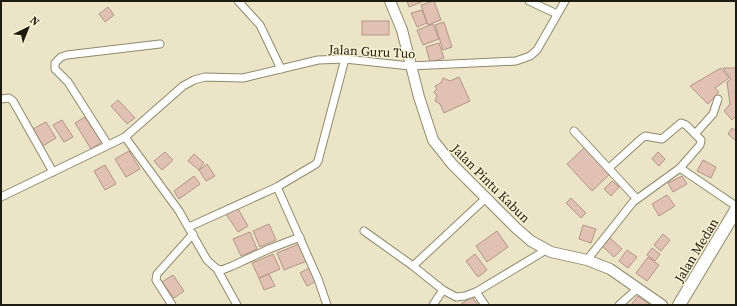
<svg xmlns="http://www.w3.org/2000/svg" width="737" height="306" viewBox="0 0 737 306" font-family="'Source Serif 4',serif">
<rect width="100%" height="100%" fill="#ebe4c6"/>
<g fill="#e1c1b4" stroke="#b39588">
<path d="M407,1H424L409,7Z"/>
<path d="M434,1L441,20L428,25L421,5Z"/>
<path d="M108,7L114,15L105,22L99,14Z"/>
<path d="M422,10L427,23L417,27L411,13Z"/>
<rect x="362" y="21" width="27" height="14"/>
<path d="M444,22L452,47L443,50L435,25Z"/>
<path d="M433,24L439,39L423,45L417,30Z"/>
<path d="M439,43L444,58L430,62L426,47Z"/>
<path d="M721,68L729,78L715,88L719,92L708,104L690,86Z"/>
<path d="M723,68H736V116L732,120L724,111L730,104L727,82L731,79Z"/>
<path d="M459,77L470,101L444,113L440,104L435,101L437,96L434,92L437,89L435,86L441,83L443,78L450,81Z"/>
<path d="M118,100L135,118L127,124L111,106Z"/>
<path d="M85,117L102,142L91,149L75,123Z"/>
<path d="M62,120L73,137L64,142L53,125Z"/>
<path d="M46,122L56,138L43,146L33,129Z"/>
<path d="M732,128L736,131V141L728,134Z"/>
<path d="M585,147L610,174L592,191L567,164Z"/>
<path d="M129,151L140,169L126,177L115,159Z"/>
<path d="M165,152L173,160L162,170L154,161Z"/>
<path d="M658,152L665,159L659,166L652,159Z"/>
<path d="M194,154L204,163L199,170L188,161Z"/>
<path d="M703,160L716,167L711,178L697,171Z"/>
<path d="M207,164L215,176L206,181L199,170Z"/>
<path d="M105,165L116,184L105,190L94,171Z"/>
<path d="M194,176L200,184L179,199L174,191Z"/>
<path d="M682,176L687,184L673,192L668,183Z"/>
<path d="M612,181L619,187L611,196L604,189Z"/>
<path d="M667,195L675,206L659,216L652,204Z"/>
<path d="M571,198L586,213L581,218L566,203Z"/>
<path d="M237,207L248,226L238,232L226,214Z"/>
<path d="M269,224L276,240L260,247L253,231Z"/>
<path d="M583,225L596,229L591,243L579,239Z"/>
<path d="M497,231L508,247L487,262L476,246Z"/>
<path d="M250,232L257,249L241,256L233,239Z"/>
<path d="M663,234L670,240L661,251L654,245Z"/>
<path d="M610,238L622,249L614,257L602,246Z"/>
<path d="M299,244L307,261L284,270L277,253Z"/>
<path d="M652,248L660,254L655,261L647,255Z"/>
<path d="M627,250L637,257L628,268L619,261Z"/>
<path d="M273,254L280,269L259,278L252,263Z"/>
<path d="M475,254L487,270L478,277L466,261Z"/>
<path d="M648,257L659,265L647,281L636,273Z"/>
<path d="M309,268L317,281L307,286L300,273Z"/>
<path d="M269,274L275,286L264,290L259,278Z"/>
<path d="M173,275L184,291L174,298L162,282Z"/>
<path d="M638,296L649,304L648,305H631Z"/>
<path d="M472,297L478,305H461V304Z"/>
</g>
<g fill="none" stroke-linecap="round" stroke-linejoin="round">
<g stroke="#90896e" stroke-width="9">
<g id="street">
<path d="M238,1L260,25L281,69"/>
<path d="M529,1L557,14"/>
<path d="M1,99L9,98L13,101L53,172"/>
<path d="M574,131L636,198"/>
<path d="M695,134L713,114L718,99"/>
<path d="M125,137L179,211L207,260L217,269L222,270L232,266L269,249L300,237"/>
<path d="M108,145L68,82L55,69V63L61,57L67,55L160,44"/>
<path d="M680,168L736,206"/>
<path d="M277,187L318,279L327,305"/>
<path d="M1,197L125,137L183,86L194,80L205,77L243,78L318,60L345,59L410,66L516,61L530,56L537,50L565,1"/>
<path d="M189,227L277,187L316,164L318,161L345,59"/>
<path d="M364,231L413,266L443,290L456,297L465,296L476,292L546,250"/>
<path d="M587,260L633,202L680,168L700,145L701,140L686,125L681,123L662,139L645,136L641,139L609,168"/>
<path d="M413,266L487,197"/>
<path d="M217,269L237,305"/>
<path d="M476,292L485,305"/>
<path d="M172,305L156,280L157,274L193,234"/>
<path d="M433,305L443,290"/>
<path d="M619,305L638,288"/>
</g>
</g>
<g stroke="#90896e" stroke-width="12">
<path id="secondary" d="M390,1L402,30L419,97L433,140L452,164L516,228L531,241L551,252L587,260L610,269L662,305"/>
</g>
<g stroke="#90896e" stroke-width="14">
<path id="primary" d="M679,305L736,210"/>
</g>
<use href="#street" stroke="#fff" stroke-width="7"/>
<use href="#secondary" stroke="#fff" stroke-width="10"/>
<use href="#primary" stroke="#fff" stroke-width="12"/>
</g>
<g text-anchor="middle" stroke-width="3" stroke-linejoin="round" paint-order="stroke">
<g font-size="13" fill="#1e1b10" stroke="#f9f1d3">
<text transform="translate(372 51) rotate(3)" y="5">Jalan Guru Tuo</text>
<text transform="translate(491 183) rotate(45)" y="5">Jalan Pintu Kabun</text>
<text transform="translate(696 250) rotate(-59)" y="5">Jalan Medan</text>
</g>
</g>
<rect width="737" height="306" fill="none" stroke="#1e1b10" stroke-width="4"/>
<g transform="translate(28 28) rotate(43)" stroke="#f9f1d3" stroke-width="3" paint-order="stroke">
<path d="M0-3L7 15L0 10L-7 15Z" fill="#1e1b10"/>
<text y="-6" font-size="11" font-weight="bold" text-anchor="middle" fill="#1e1b10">N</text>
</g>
</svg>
